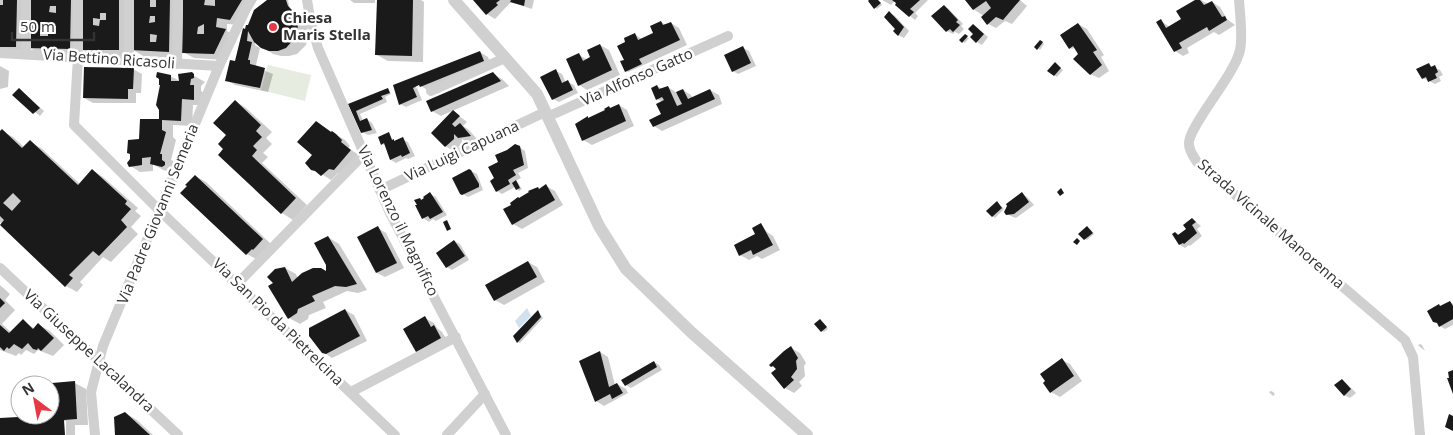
<svg xmlns="http://www.w3.org/2000/svg" width="1453" height="435" viewBox="0 0 1453 435" font-family="'Open Sans',sans-serif">
<rect width="100%" height="100%" fill="#fff"/>
<path fill="#e6ecdf" d="M268,65L311,75L305,101L261,90Z"/>
<path fill="#cfe2ee" d="M527,308L531,316L519,328L515,321Z"/>
<g fill="#0003" fill-rule="evenodd">
<path d="M0,0H181L180,58L143,56L130,48L129,56H94L81,49V55L40,54L27,46V53L0,52Z"/>
<path d="M184,0H257L242,25L227,24V31L236,36L225,60L194,58L183,52Z"/>
<path d="M268,0H288L290,9L303,18L307,25L308,37L306,45L297,54L289,56H281L273,54L255,42V45L260,48L256,65L258,68L273,74L268,92L235,85L227,80L236,63L248,24H249Z"/>
<path d="M350,0H375V3H354Z"/>
<path d="M378,0H421L424,2L423,62L388,61L377,55Z"/>
<path d="M475,0H534L532,9L511,2L495,19L487,14Z"/>
<path d="M871,0H878L882,5L877,9L869,1Z"/>
<path d="M882,0H928L915,13L918,16L915,20L897,5L898,3L895,1L891,5Z"/>
<path d="M967,0H1020L1027,6L1012,24L1005,21L996,28L988,24L984,16L973,9Z"/>
<path d="M1197,0H1201L1208,4L1212,2L1220,7L1227,19L1235,25L1219,35L1214,32L1187,48L1189,53L1183,56L1175,51L1161,21L1170,27L1183,19Z"/>
<path d="M944,6L949,9L963,24L961,26L964,29L959,34L955,32L953,34L947,31Z"/>
<path d="M889,13L895,16L909,31L904,38L898,35Z"/>
<path d="M661,22L666,25L671,23L679,28L687,45L635,69L628,72L626,71L627,43L634,34L642,39L655,34Z"/>
<path d="M1078,24L1087,29L1104,55L1101,57L1109,71L1099,78L1090,74L1075,47L1072,49L1070,48Z"/>
<path d="M974,25L988,37L982,45L977,42Z"/>
<path d="M965,36L969,38L965,43L963,42Z"/>
<path d="M1041,41L1044,44L1040,50L1036,47Z"/>
<path d="M600,45L609,50L620,75L587,90L579,85V55L588,60Z"/>
<path d="M743,48L749,51L756,66L738,74L733,71Z"/>
<path d="M480,52L488,57L491,65L429,91L421,86L417,88L422,100L406,107L400,104L396,94ZM425,84L416,88V85Z"/>
<path d="M1057,65L1063,70L1057,77L1049,71Z"/>
<path d="M1429,65L1440,70L1443,75L1439,77L1441,81L1435,84L1423,78Z"/>
<path d="M0,66L9,71L8,87L0,89Z"/>
<path d="M133,69L142,74L141,93H136V103H93L84,98Z"/>
<path d="M556,71L562,74L566,83L568,82L574,85L578,93L559,102L553,99Z"/>
<path d="M191,74L205,82L201,86V91L204,93L205,105H193L192,126L173,125V137L176,140L171,160L173,161L174,173L163,170L153,164V171L140,172L129,165L140,141L160,121L170,76L180,81Z"/>
<path d="M493,74L502,79L509,86L441,116L432,111Z"/>
<path d="M657,86L662,89L668,87L677,93L683,90L691,95L693,98L710,90L719,95L722,104L662,131L654,126L664,114L663,102L657,99Z"/>
<path d="M19,89L44,111L40,116L14,95Z"/>
<path d="M388,89L391,94L385,97L387,102L360,114L363,121L367,119L372,123L377,133L368,135L362,132L349,105Z"/>
<path d="M235,101L246,108L272,132L266,138L272,144L263,153L268,157L262,163L307,205L293,220L282,213L219,155L225,149Z"/>
<path d="M619,105L627,110L634,126L592,145L583,140L576,125L588,118L590,119Z"/>
<path d="M454,112L467,122L463,126L468,129L478,140L467,142L462,139V144L454,151L445,146Z"/>
<path d="M316,122L345,140L350,146L348,148L359,155L342,174L338,173L331,180L320,173L313,155Z"/>
<path d="M2,131L13,137L25,148L30,142L41,148L80,184L92,170L103,177L138,208L135,211L141,216L131,227L138,234L111,262L103,257L80,282L83,285L77,292L66,286L0,222V133Z"/>
<path d="M388,133L394,142L402,139L408,142L415,156L408,159L406,158L396,163L391,160L385,145L382,144Z"/>
<path d="M519,147L525,151L528,168L518,173L521,178L515,181L518,183L522,189L519,191L515,187L502,194L497,191L495,179L500,162Z"/>
<path d="M469,170L477,174L483,190L468,197L461,193Z"/>
<path d="M195,176L206,182L273,246L258,260L247,254Z"/>
<path d="M546,186L555,191L563,205L522,229L513,224L519,199Z"/>
<path d="M430,194L436,197L447,215L436,221L433,219L429,222L423,218L418,205L420,199L422,200Z"/>
<path d="M1022,194L1027,197L1034,205L1016,218L1013,217L1007,214Z"/>
<path d="M999,204L1004,209L995,218L992,216Z"/>
<path d="M1192,219L1201,226L1197,229L1202,236L1190,246L1189,245L1185,248L1180,245L1174,235L1176,233L1180,235L1188,229Z"/>
<path d="M761,225L767,232L773,236L780,250L762,259L757,256L749,260L740,255L757,235Z"/>
<path d="M378,228L386,233L404,268L385,277L377,273Z"/>
<path d="M1090,229L1094,234L1087,240L1085,239Z"/>
<path d="M328,237L339,244L367,290L358,293L347,291L323,302L326,308L309,315L308,319L300,324L289,318L275,284L285,268L296,274L298,279L327,273Z"/>
<path d="M454,241L460,244L469,260L452,270L447,267Z"/>
<path d="M528,262L537,267L545,282L504,305L495,300Z"/>
<path d="M0,285L10,294L5,300L15,310L2,324L12,333L23,321L35,329L39,325L50,331L64,345L53,356L38,350L34,354L26,350L21,355L19,353L16,356L0,350Z"/>
<path d="M1450,302L1453,304V325L1445,329L1440,326Z"/>
<path d="M345,310L354,315L367,341L332,358L323,352Z"/>
<path d="M538,311L543,318L520,343L518,342L515,336Z"/>
<path d="M425,318L434,323L437,328L442,332L449,343L425,356L417,351Z"/>
<path d="M822,322L828,329L824,332L822,331Z"/>
<path d="M1420,344L1422,345L1425,351L1418,345Z"/>
<path d="M791,348L800,353L806,363L804,366L805,376L799,382L802,386L794,393L785,388L772,373L777,369L772,366Z"/>
<path d="M600,352L608,357L615,385L617,384L626,389L628,393L604,406L596,401Z"/>
<path d="M1062,360L1070,364L1082,381L1060,397L1051,392Z"/>
<path d="M654,362L659,365L662,370L631,388L626,385Z"/>
<path d="M1342,380L1347,384L1356,393L1350,398L1344,395Z"/>
<path d="M75,383L86,389L88,425H75V435H66V421H63L64,435H0V419L55,416L54,384Z"/>
<path d="M1271,391L1273,392L1275,394L1273,396L1269,392Z"/>
<path d="M125,413L137,420L153,435H116L115,433V418Z"/>
</g>
<g fill="#1a1a1a" fill-rule="evenodd">
<path d="M3,0H17L16,47H0V5H3Z"/>
<path d="M28,0H71L70,49L27,48ZM50,6H56V13L49,12ZM49,26H56V33H48V36H40V30H49Z"/>
<path d="M82,0H119V50H81ZM100,13H106V20H100L99,26L93,25V18L100,19Z"/>
<path d="M132,0H150V7H156V0H170L169,52L131,50ZM150,16H155V22L149,23ZM150,34L157,35L156,42H150Z"/>
<path d="M183,0H205L204,5L215,6V0H242L230,20L217,18L216,27L226,29L214,54L182,53ZM204,24V34H197L198,27Z"/>
<path d="M267,0H286L288,6L295,13L297,21L298,30L295,38L286,48L278,51H269L261,48L254,42L248,31L247,41L252,42L248,60H250V64L265,68L260,88L225,81L230,60L235,61L243,28L245,29L246,25H248L254,10Z"/>
<path d="M377,0H413L412,56L375,55Z"/>
<path d="M473,0H500L496,3L498,5L486,15Z"/>
<path d="M511,0H525L524,6L510,2Z"/>
<path d="M869,0H878L881,3L874,9L868,1Z"/>
<path d="M892,0H920L910,9L914,12L909,17L895,5L896,3Z"/>
<path d="M965,0H1020L1003,20L996,17L987,25L981,17L991,8L986,1L973,10Z"/>
<path d="M1195,0H1200L1204,5L1212,1L1222,17L1225,16L1227,20L1209,31L1207,27L1179,43L1182,48L1174,52L1156,22L1161,19L1166,28L1181,19L1176,11Z"/>
<path d="M944,5L958,20L956,22L960,25L953,32L950,29L946,32L931,16Z"/>
<path d="M889,11L904,27L898,36L893,31L895,29L884,17Z"/>
<path d="M661,21L663,25L671,22L680,40L639,59L642,64L625,72L620,61L624,60L617,46L625,42L624,38L635,33L638,40L653,33L650,26Z"/>
<path d="M1078,23L1097,50L1093,52L1102,65L1090,75L1073,59L1078,54L1073,46L1069,49L1060,35Z"/>
<path d="M973,24L984,34L976,43L970,37L973,34L968,29Z"/>
<path d="M965,34L968,36L962,43L959,40Z"/>
<path d="M1040,40L1043,42L1037,50L1034,47Z"/>
<path d="M600,44L612,70L578,86L566,59L579,53L583,61L590,57L587,50Z"/>
<path d="M743,46L751,63L732,72L724,55Z"/>
<path d="M480,51L484,61L420,87L419,85L413,88L417,97L399,105L393,85Z"/>
<path d="M1055,62L1061,68L1054,76L1047,71Z"/>
<path d="M1429,63L1431,67L1435,65L1438,72L1435,74L1437,78L1428,82L1426,77L1422,79L1416,69Z"/>
<path d="M84,67L134,68L133,89H128V99L83,98Z"/>
<path d="M556,69L562,83L568,80L573,90L552,100L540,77Z"/>
<path d="M157,72L171,75V81H179L178,74L192,72L194,74V78L191,79L190,85H194V100L182,99L181,121L162,120V130L166,132L160,154H162V160L165,162V165L162,167L150,164L151,157L142,158V165L129,167L127,163L130,159V154L127,153L128,140L139,139L140,119H159V110L156,105L160,85H159V79L156,77Z"/>
<path d="M493,72L501,81L431,112L426,101Z"/>
<path d="M657,85L659,89L668,86L677,106L682,104L676,92L683,89L688,99L710,89L715,99L653,127L649,120L661,114L656,104L664,100L662,97L656,100L651,88Z"/>
<path d="M19,88L40,108L33,114L12,95Z"/>
<path d="M388,88L390,93L381,96L383,99L356,111L360,121L367,118L372,130L361,133L348,104Z"/>
<path d="M235,100L261,125L256,131L262,137L253,146L257,150L252,156L296,198L281,214L218,155L223,149L218,144L226,135L213,123Z"/>
<path d="M619,104L626,121L582,141L575,124L588,116V118L605,110L604,109L609,106L610,108Z"/>
<path d="M453,110L460,116L452,124L455,127L460,123L471,136L458,138L454,134V139L445,147L431,133Z"/>
<path d="M316,121L331,132L332,131L336,134L342,140L341,142L351,150L334,170L329,169L321,176L315,171L311,170L305,163L312,155L297,142Z"/>
<path d="M2,129L22,148L30,140L78,185L92,169L127,201L125,204L131,209L121,220L127,227L99,256L93,251L69,275L73,278L65,287L0,225L4,220L0,216V131ZM13,193L21,201L12,211L3,203Z"/>
<path d="M389,132L392,140L394,139V141L403,137L410,153L402,157L401,155L390,160L384,143L381,145L378,137Z"/>
<path d="M515,144L520,146L524,165L513,170L516,175L508,180L510,184L496,192L490,181L494,178L488,167L498,162L495,155L507,150Z"/>
<path d="M469,169L471,170L479,184V187L462,195L460,194L452,178Z"/>
<path d="M195,175L263,239L253,250L252,249L246,255L180,193L187,186L185,185Z"/>
<path d="M516,180L520,188L516,190L512,183Z"/>
<path d="M546,184L555,200L512,225L503,209L511,205L510,203L518,197L519,198L529,192L528,191L538,187L539,189Z"/>
<path d="M1061,188L1064,193L1060,196L1057,192Z"/>
<path d="M430,192L443,212L430,219L428,216L422,219L415,205H417L414,200L420,198L421,200L424,198L423,197Z"/>
<path d="M1022,192L1029,202L1014,214L1006,215L1004,212L1007,206L1006,204Z"/>
<path d="M997,201L1002,208L992,217L986,211Z"/>
<path d="M1192,218L1196,222L1192,225L1197,233L1184,244L1183,243L1179,245L1172,234L1175,232L1178,235L1186,229L1183,225Z"/>
<path d="M447,220L451,229L447,231L443,222Z"/>
<path d="M761,223L773,245L753,255L751,250L739,256L734,245L755,234L752,228Z"/>
<path d="M378,226L397,263L376,273L357,237Z"/>
<path d="M1087,226L1093,233L1084,240L1078,234Z"/>
<path d="M328,236L357,284L346,287L335,286L312,296L315,301L298,309L297,313L288,319L268,286L273,283L267,277L275,269L285,267L292,282L302,273L313,268H321L326,271V265L314,243Z"/>
<path d="M1077,238L1080,241L1077,245L1073,242Z"/>
<path d="M454,240L465,256L446,268L436,253Z"/>
<path d="M528,261L537,277L494,301L485,285Z"/>
<path d="M0,298L5,303L0,308Z"/>
<path d="M1450,301L1453,306V319L1439,327L1437,323L1433,322L1427,311L1439,304L1440,306Z"/>
<path d="M345,309L360,336L326,354L322,353L309,336V328Z"/>
<path d="M538,310L541,317L517,343L513,336Z"/>
<path d="M425,316L431,327L434,325L441,338L416,352L403,329Z"/>
<path d="M23,319L33,329L38,323L54,338L41,351L38,348L37,350L33,349L28,343L22,349L14,344L9,349L7,347L4,351L0,347V325L9,333Z"/>
<path d="M820,319L827,327L821,332L814,324Z"/>
<path d="M791,346L798,358L796,361L797,369L791,377L794,380L784,389L771,373L776,369L773,366L771,367L769,365L784,351Z"/>
<path d="M600,351L609,387L617,383L623,393L612,399L610,394L595,402L579,361Z"/>
<path d="M1062,358L1074,376L1050,393L1043,383L1045,381L1040,374Z"/>
<path d="M654,361L657,367L625,386L621,380Z"/>
<path d="M1453,370V394L1447,378H1449L1448,372Z"/>
<path d="M1342,379L1351,389L1344,396L1334,385Z"/>
<path d="M75,381L77,419L64,420L65,435H0V418L54,415L52,383Z"/>
<path d="M125,412L150,435H115L114,417Z"/>
<path d="M1449,414L1453,416V431L1445,427Z"/>
</g>
<g fill="none" stroke-linecap="round" stroke-linejoin="round">
<g stroke="#d0d0d0" stroke-width="10">
<path d="M26,0V54"/>
<path d="M78,0V57L74,125L160,211L395,435"/>
<path d="M307,0L311,23L318,48L390,213L506,435"/>
<path d="M1239,0C1240,14 1243,37 1240,50C1235,75 1187,128 1189,144C1189,151 1194,157 1197,162L1405,340L1413,357L1420,435"/>
<path d="M0,53L219,66"/>
<path d="M129,61V0"/>
<path d="M177,64L178,0"/>
<path d="M431,91L505,58"/>
<path d="M547,117L728,36"/>
<path d="M380,190L545,112"/>
<path d="M0,268L178,435"/>
<path d="M237,284L364,154"/>
<path d="M351,392L456,337"/>
<path d="M95,435L91,392L103,346L219,66L250,0"/>
<path d="M447,435L485,394"/>
</g>
<path stroke="#d0d0d0" stroke-width="12" d="M454,0L537,94L599,226L626,269L691,332L807,435"/>
</g>
<circle fill="#e63946" stroke="#fff" stroke-width="2" cx="273" cy="27" r="5"/>
<g text-anchor="middle" stroke-width="5" stroke-linejoin="round" paint-order="stroke">
<g font-size="15" font-weight="bold" fill="#333" stroke="#fff" text-anchor="start">
<text x="283" y="23">Chiesa<tspan x="283" dy="17">Maris Stella</tspan></text>
</g>
<g font-size="15" fill="#333" stroke="#fff">
<text transform="translate(109 59) rotate(4)" y="5">Via Bettino Ricasoli</text>
<text transform="translate(637 77) rotate(-24)" y="5">Via Alfonso Gatto</text>
<text transform="translate(462 151) rotate(-25)" y="5">Via Luigi Capuana</text>
<text transform="translate(158 214) rotate(-68)" y="5">Via Padre Giovanni Semeria</text>
<text transform="translate(398 221) rotate(64)" y="5">Via Lorenzo il Magnifico</text>
<text transform="translate(1271 224) rotate(41)" y="5">Strada Vicinale Manorenna</text>
<text transform="translate(278 322) rotate(44)" y="5">Via San Pio da Pietrelcina</text>
<text transform="translate(89 351) rotate(43)" y="5">Via Giuseppe Lacalandra</text>
</g>
</g>
<g transform="translate(35 400) rotate(328)"><circle r="24" fill="#ffffff" stroke="#adadad"/>
<path d="M0-4L9 19L0 12L-9 19Z" fill="#e63946"/>
<text y="-8" font-size="14" font-weight="bold" text-anchor="middle" fill="#333333">N</text>
</g>
<path d="M12 32v8h82v-8" fill="none" stroke="#333333" stroke-width="2.5"/>
<text x="20" y="32" font-size="15" fill="#333333" stroke="#ffffff" stroke-width="4" paint-order="stroke">50 m</text>
</svg>
